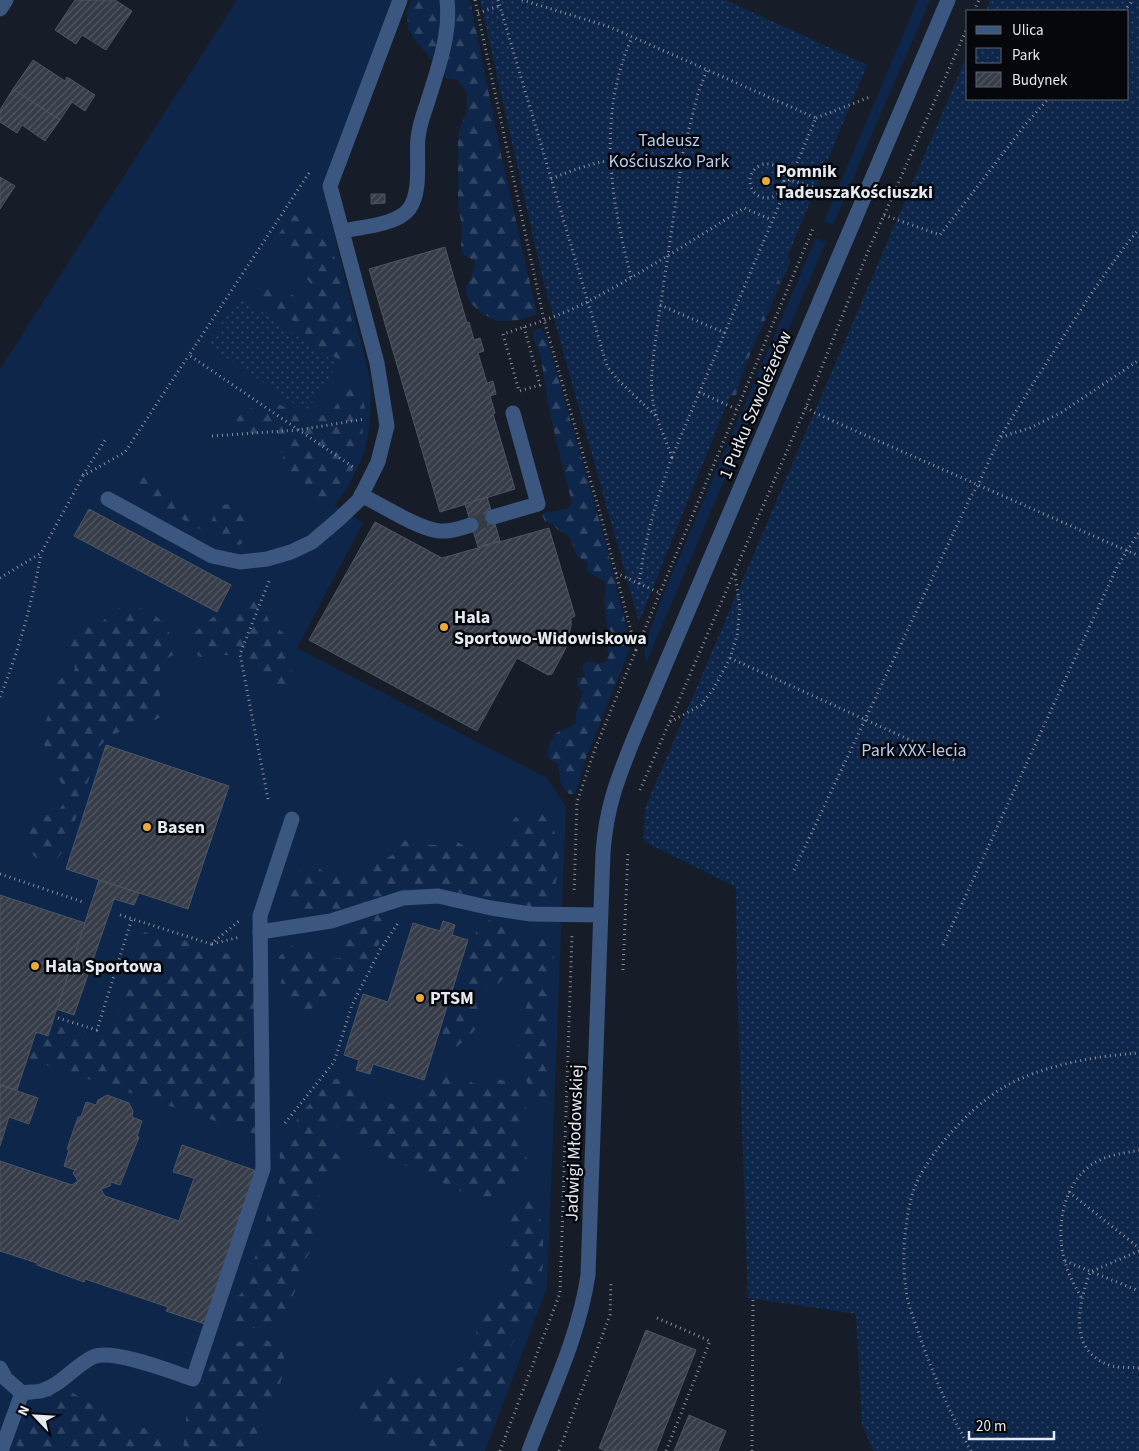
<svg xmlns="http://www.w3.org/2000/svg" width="1139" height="1451" viewBox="0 0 1139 1451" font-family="'Source Sans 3',sans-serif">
<defs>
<pattern id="forest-firs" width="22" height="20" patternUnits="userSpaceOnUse" patternTransform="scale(1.25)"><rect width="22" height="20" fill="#0e264a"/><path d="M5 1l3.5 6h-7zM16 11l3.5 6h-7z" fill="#314665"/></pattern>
<pattern id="park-dots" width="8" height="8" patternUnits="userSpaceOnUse" patternTransform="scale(1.25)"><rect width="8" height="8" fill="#0e264a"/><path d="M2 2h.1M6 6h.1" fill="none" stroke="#314665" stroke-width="1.8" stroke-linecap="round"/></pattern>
<pattern id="building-hatch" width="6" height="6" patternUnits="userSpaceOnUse" patternTransform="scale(1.25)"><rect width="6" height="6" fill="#363d49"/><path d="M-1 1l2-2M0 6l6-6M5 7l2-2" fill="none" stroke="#535964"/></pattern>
</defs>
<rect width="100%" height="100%" fill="#161d28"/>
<g fill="#0e264a">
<path d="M237,0H394L322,185L370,379C373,432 367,462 335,505L363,523L297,648L547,778L566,806L547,1288L485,1451H0V369Z"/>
<path d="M918,0H930L833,225L824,221Z"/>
<path d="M816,238L826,242L646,663L644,649L660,602Z"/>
</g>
<g fill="url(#forest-firs)">
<path d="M412,0H470L503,164L537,314L519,320L497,321L481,313L471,303L466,294V286L471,279L475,261L464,255L461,247L462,225L458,207V141L460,127L467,112V93L458,80L447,78L416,41L408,29L407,11Z"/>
<path d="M293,215L305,217L310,228L323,239L336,260L354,329L356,356L347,364L324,351L306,336L301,325L294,321L277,315L266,305L254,289L265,282C277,289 289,293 301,299L313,297V286L304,276L307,265L304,256L292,251L279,250L275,239Z"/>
<path d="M782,250L791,260L746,364L736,395L725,396Z"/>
<path d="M539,328L545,333L605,540L631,646L587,755L575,794H569L561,785L558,764L548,758C548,746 550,735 562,730C568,727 572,728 576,722C575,708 580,705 583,692L577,686V678L585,677L582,666L587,661L599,664L606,662L609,655L607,648L608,634L604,598L606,590V583L586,570L588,563L576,555L571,539L566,533L559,531L552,524L545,521L542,515L546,512L568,509L572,503C565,474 557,446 551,417C547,398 544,377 541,357C539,348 533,342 533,332Z"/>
<path d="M361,386L365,410L360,454L351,474L329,502L317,505C306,497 305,492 305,479L280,473L277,465L283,459L284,454L278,450L275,439L233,428L239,416L251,408L264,415L278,404C299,414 306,418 330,414L348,388Z"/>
<path d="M143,477C159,478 165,478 171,493L188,500L192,516L200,525L211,524L214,514L220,505L232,504L240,511L249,521L248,536L240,545L229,543L198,528L142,497L132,482Z"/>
<path d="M253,600L263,605L269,621L288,637L289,642L287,657L292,671V683L286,687L260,683C256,668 252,663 240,654L200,657L191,650L193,634L213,617H219Z"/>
<path d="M123,606C143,606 156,612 167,629C173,640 176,640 179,653C174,655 167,657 165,661C152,676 162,698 164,715C142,729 120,724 100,746L67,844L58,858L49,864L35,857L25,844L28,827L37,817C56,814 62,811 68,793C53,770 38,750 46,721C47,717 49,714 51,710C55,703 54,695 53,687L63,677H74L75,662L66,652L67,641L74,629L99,626L107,616Z"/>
<path d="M524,809C530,810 538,811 543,815C562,830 561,867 554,889C553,895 547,901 544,906L532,908L441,889L400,890L340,912L303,917L284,906C286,892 291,874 304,867C308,865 313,865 317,865L322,871L339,877L353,872L363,862L374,858L381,861L392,855L405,840L411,843L435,845L447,836L476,853H488L504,842L509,824Z"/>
<path d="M409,904L392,920L359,980L346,989L330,1008L316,1005L308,1013L296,1012L285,1002L280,987L282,978L278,967L279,957L290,945L315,952L327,960L339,958L344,946L342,935L357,920Z"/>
<path d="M489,920L505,926L519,936L540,935L554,947L553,968L547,998L550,1026L552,1086L549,1109L522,1076L517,1063L520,1029L527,1003L523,978L509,972L498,984L492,985L478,998C483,1027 476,1031 454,1049L439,1043L476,932Z"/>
<path d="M144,932L157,935L159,932L240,958L250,964L254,970L257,1012L246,1021L248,1056L260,1070L261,1136L27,1059L36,1032L52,1023L109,1041Z"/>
<path d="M455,1071C465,1076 472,1084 482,1088L494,1078L508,1082L518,1091L525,1104L527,1118L515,1140L522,1152L529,1161L518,1180L505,1195L484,1202L363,1146L342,1125L326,1131L324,1142L341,1158L335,1176L318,1191L324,1211L316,1221L318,1238L305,1260L297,1286L280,1328H227C228,1309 233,1300 248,1287L249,1273L261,1241L271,1202L279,1184L280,1148L300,1115L329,1081L344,1077C365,1095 386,1114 414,1097C423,1092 433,1079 440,1072Z"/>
<path d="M533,1191L543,1229V1265L537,1300L528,1321L512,1344L510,1359L511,1373L496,1407L488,1437L476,1451C449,1451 433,1451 413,1436L379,1434L363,1424L355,1409L367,1388L390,1377L412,1379L449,1372L468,1364L476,1342L477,1316L490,1298L503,1290L511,1278L506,1238L512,1217Z"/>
<path d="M260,1338L280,1345L286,1365L281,1380L279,1396L258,1421L257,1437L262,1444V1451H183L187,1409L201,1385L214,1352L232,1343Z"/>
<path d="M67,1389L89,1403L114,1414V1425L124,1433L156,1425L169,1442L162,1451H21L13,1441L19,1424L37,1411L41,1399L53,1392Z"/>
</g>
<g fill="url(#park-dots)">
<path d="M480,0H726L867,65L742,366L639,622L542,276Z"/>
<path d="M990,0H1139V1451H873L862,1424L856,1314L748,1298L737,980L736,887L643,841L645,808L968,53V99H1128V11H986Z"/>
<path d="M240,297L338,364L306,412L207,344Z"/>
</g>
<g fill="url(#building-hatch)" stroke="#4d5561">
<path d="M75,0H115L132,11L106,50L82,35L76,44L55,30Z"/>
<path d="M33,60L65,81L67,77L95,95L85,111L72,102L60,120L13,89Z"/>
<path d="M13,89L60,120L45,141L22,125L17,133L0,122V110Z"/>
<path d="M0,177L15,186L0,209Z"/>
<path d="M371,194H385V203L371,204Z"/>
<path d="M445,247L467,323L469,322L474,340L480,338L484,351L478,353L487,383L493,381L496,394L490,396L495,413L493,414L515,489L440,512L369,269Z"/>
<path d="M487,497L500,541L478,547L465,504Z"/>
<path d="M89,509L231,585L217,612L74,536Z"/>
<path d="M375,522L442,558L549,528L575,616L571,618V626L568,638L569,642L552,674L548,675L517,658L477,731L309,640Z"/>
<path d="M106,745L229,786L188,909L66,869Z"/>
<path d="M99,880L139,893L134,905L114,899L74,1015L56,1009Z"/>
<path d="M0,895L85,923L48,1036L36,1032L17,1090L0,1085Z"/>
<path d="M443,921L455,925L452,935L468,940L424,1080L373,1064L370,1074L356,1070L359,1060L344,1055L363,994L388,1002L413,923L440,931Z"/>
<path d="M0,1085L38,1098L29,1124L9,1117L0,1146Z"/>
<path d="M107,1095L129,1103L133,1111L132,1117L142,1121L137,1136L139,1137L120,1185L111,1182L110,1186L101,1189L105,1196L179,1221L194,1178L173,1172L182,1145L257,1171L205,1324L166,1311L168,1307L85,1279L84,1282L37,1265V1263L0,1251V1161L72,1185L78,1181L73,1173L75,1170L64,1166L69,1150L67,1149L78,1117H81L86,1102L96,1105L98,1100Z"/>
<path d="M646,1330L696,1350L656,1451H606L599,1448Z"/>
<path d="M689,1415L726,1431L718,1451H674Z"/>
</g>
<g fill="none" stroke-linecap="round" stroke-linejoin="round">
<path stroke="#353c46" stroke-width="15" stroke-dasharray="15 8" stroke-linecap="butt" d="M471,525L493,517"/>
<g stroke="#888e96" stroke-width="3" stroke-dasharray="1 4" stroke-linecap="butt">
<path d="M475,0L544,320L602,520L636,650L595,749L577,802L574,894"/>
<path d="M498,0L607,366L618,380L657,417"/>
<path d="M522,0L610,27L816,118L672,457C665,437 654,416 652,394C650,375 654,355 656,336L683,153L698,93L707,70"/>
<path d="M974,11L979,0"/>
<path d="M1124,11L1133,0"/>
<path d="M478,13L499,6"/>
<path d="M816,118L870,97"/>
<circle cx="767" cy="181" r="17"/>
<path d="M309,173L189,355L353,467"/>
<path d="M551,179C598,159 631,153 682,161"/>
<path d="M788,179L818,189"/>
<path d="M884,215L940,235L1025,125L1048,99"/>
<path d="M631,277C610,195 597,117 632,37"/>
<path d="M660,305L725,333"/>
<path d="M524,327L540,385L519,391L503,334C531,325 562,315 589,301C642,273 693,240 744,208L772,220"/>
<path d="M699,392L736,409"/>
<path d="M806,407L815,413L1139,556"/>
<path d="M212,436L298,430L365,419"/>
<path d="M1001,437L1030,428L1062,412L1139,360"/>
<path d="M83,475L107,437"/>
<path d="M616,573L660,593"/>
<path d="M0,578L41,553L83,476L125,452L189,355"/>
<path d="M639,584C645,537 656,501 672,457"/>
<path d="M636,650L814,226"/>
<path d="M730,658L956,761"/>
<path d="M0,697C19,650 32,603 41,554"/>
<path d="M670,722L701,705L714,688L730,658L737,636L740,608L735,574"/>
<path d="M640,790L806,407L869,249L968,26"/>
<path d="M268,799L240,654L269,581"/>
<path d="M794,870L970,498L978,485L1000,437L1038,376L1093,291L1125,246L1139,229"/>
<path d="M0,874L83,902"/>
<path d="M120,915L211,944L239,921"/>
<path d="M212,944L240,937"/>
<path d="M943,945L1117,567L1139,532"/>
<path d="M623,970L628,851"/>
<path d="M58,1018L97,1030L132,918"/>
<path d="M285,1123L334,1062L352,1005L380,950L398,923"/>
<path d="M1069,1192L1139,1248"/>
<path d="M1139,1251L1090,1272C1078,1306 1067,1352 1112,1366C1120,1368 1130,1367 1139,1368"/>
<path d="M1065,1261L1139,1291"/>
<path d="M1081,1297C1075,1286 1068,1274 1065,1262C1054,1227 1064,1175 1102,1159C1113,1154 1127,1153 1139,1150"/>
<path d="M657,1318L710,1341L666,1451"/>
<path d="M500,1451L560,1293L572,935"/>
<path d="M559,1451L610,1315L611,1281"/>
<path d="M752,1451L753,1298"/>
<path d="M971,1451C951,1415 935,1379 921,1340C916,1324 908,1307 906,1290C902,1260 904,1228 911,1199C920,1160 970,1107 1004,1087C1043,1065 1095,1056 1139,1053"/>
</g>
<g stroke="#3b567f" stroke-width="15">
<path d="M0,9L6,0"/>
<path d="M342,231C361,227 397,225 409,209C422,192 416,158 418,138C419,127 423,115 427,104C437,71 451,35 447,0"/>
<path d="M361,495C382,505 418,529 440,531C451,532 461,528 471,525"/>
<path d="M108,499L212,556L240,562L267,559L291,552L312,542L339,519L359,500L378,462L387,426L377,363L330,186L400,0"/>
<path d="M493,517L538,504L513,413"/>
<path d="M260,932L331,921L403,898L438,896L491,908L531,914L600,915"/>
<path d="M0,1368L6,1379L22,1393C28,1392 36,1392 41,1391C62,1385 74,1366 93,1357C112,1348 172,1372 193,1379L263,1169L260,916L292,819"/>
<path d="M1,1451L22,1393"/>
<path d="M529,1451C551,1393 579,1336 588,1275L603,853C606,808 617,780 634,738L948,0"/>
</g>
</g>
<g fill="#e9ab37" stroke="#05070c" stroke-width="2">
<circle cx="766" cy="181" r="5"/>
<circle cx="444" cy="627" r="5"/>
<circle cx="147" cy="827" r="5"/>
<circle cx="35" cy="966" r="5"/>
<circle cx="420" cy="998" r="5"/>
</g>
<g text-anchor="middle" stroke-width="5" stroke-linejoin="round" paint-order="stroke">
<g font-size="18" fill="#b4cbee" stroke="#05070c">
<text x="669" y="146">Tadeusz<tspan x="669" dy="21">Kościuszko Park</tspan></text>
<text x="914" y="756">Park XXX-lecia</text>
</g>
<g font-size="18" font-weight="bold" fill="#e5eaf1" stroke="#05070c" text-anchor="start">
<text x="776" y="177">Pomnik<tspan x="776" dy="21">TadeuszaKościuszki</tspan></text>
<text x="454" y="623">Hala<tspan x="454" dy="21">Sportowo-Widowiskowa</tspan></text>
<text x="157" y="833">Basen</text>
<text x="45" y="972">Hala Sportowa</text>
<text x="430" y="1004">PTSM</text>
</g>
<g font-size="18" fill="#e5eaf1" stroke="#05070c">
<text transform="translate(755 405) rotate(-67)" y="6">1 Pułku Szwoleżerów</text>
<text transform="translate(574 1143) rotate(-88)" y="6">Jadwigi Młodowskiej</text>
</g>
</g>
<rect x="966" y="10" width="162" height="90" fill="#05070c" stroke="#5f6268"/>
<rect x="976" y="26" width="25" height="8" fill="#3b567f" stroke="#5f6268"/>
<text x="1012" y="35" font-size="15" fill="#e5eaf1">Ulica</text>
<rect x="976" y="48" width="25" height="15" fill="url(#park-dots)" stroke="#5f6268"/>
<text x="1012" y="60" font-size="15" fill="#e5eaf1">Park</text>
<rect x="976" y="72" width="25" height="15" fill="url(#building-hatch)" stroke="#5f6268"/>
<text x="1012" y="85" font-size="15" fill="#e5eaf1">Budynek</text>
<g transform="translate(35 1416) rotate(295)" stroke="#05070c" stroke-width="4" paint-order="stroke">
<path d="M0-4L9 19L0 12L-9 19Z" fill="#e5eaf1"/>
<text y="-8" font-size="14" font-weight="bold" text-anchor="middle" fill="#e5eaf1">N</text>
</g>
<path d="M969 1431v8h85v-8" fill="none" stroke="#e5eaf1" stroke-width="2.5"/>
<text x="976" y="1431" font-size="15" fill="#e5eaf1" stroke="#05070c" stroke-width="4" paint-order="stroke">20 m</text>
</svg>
